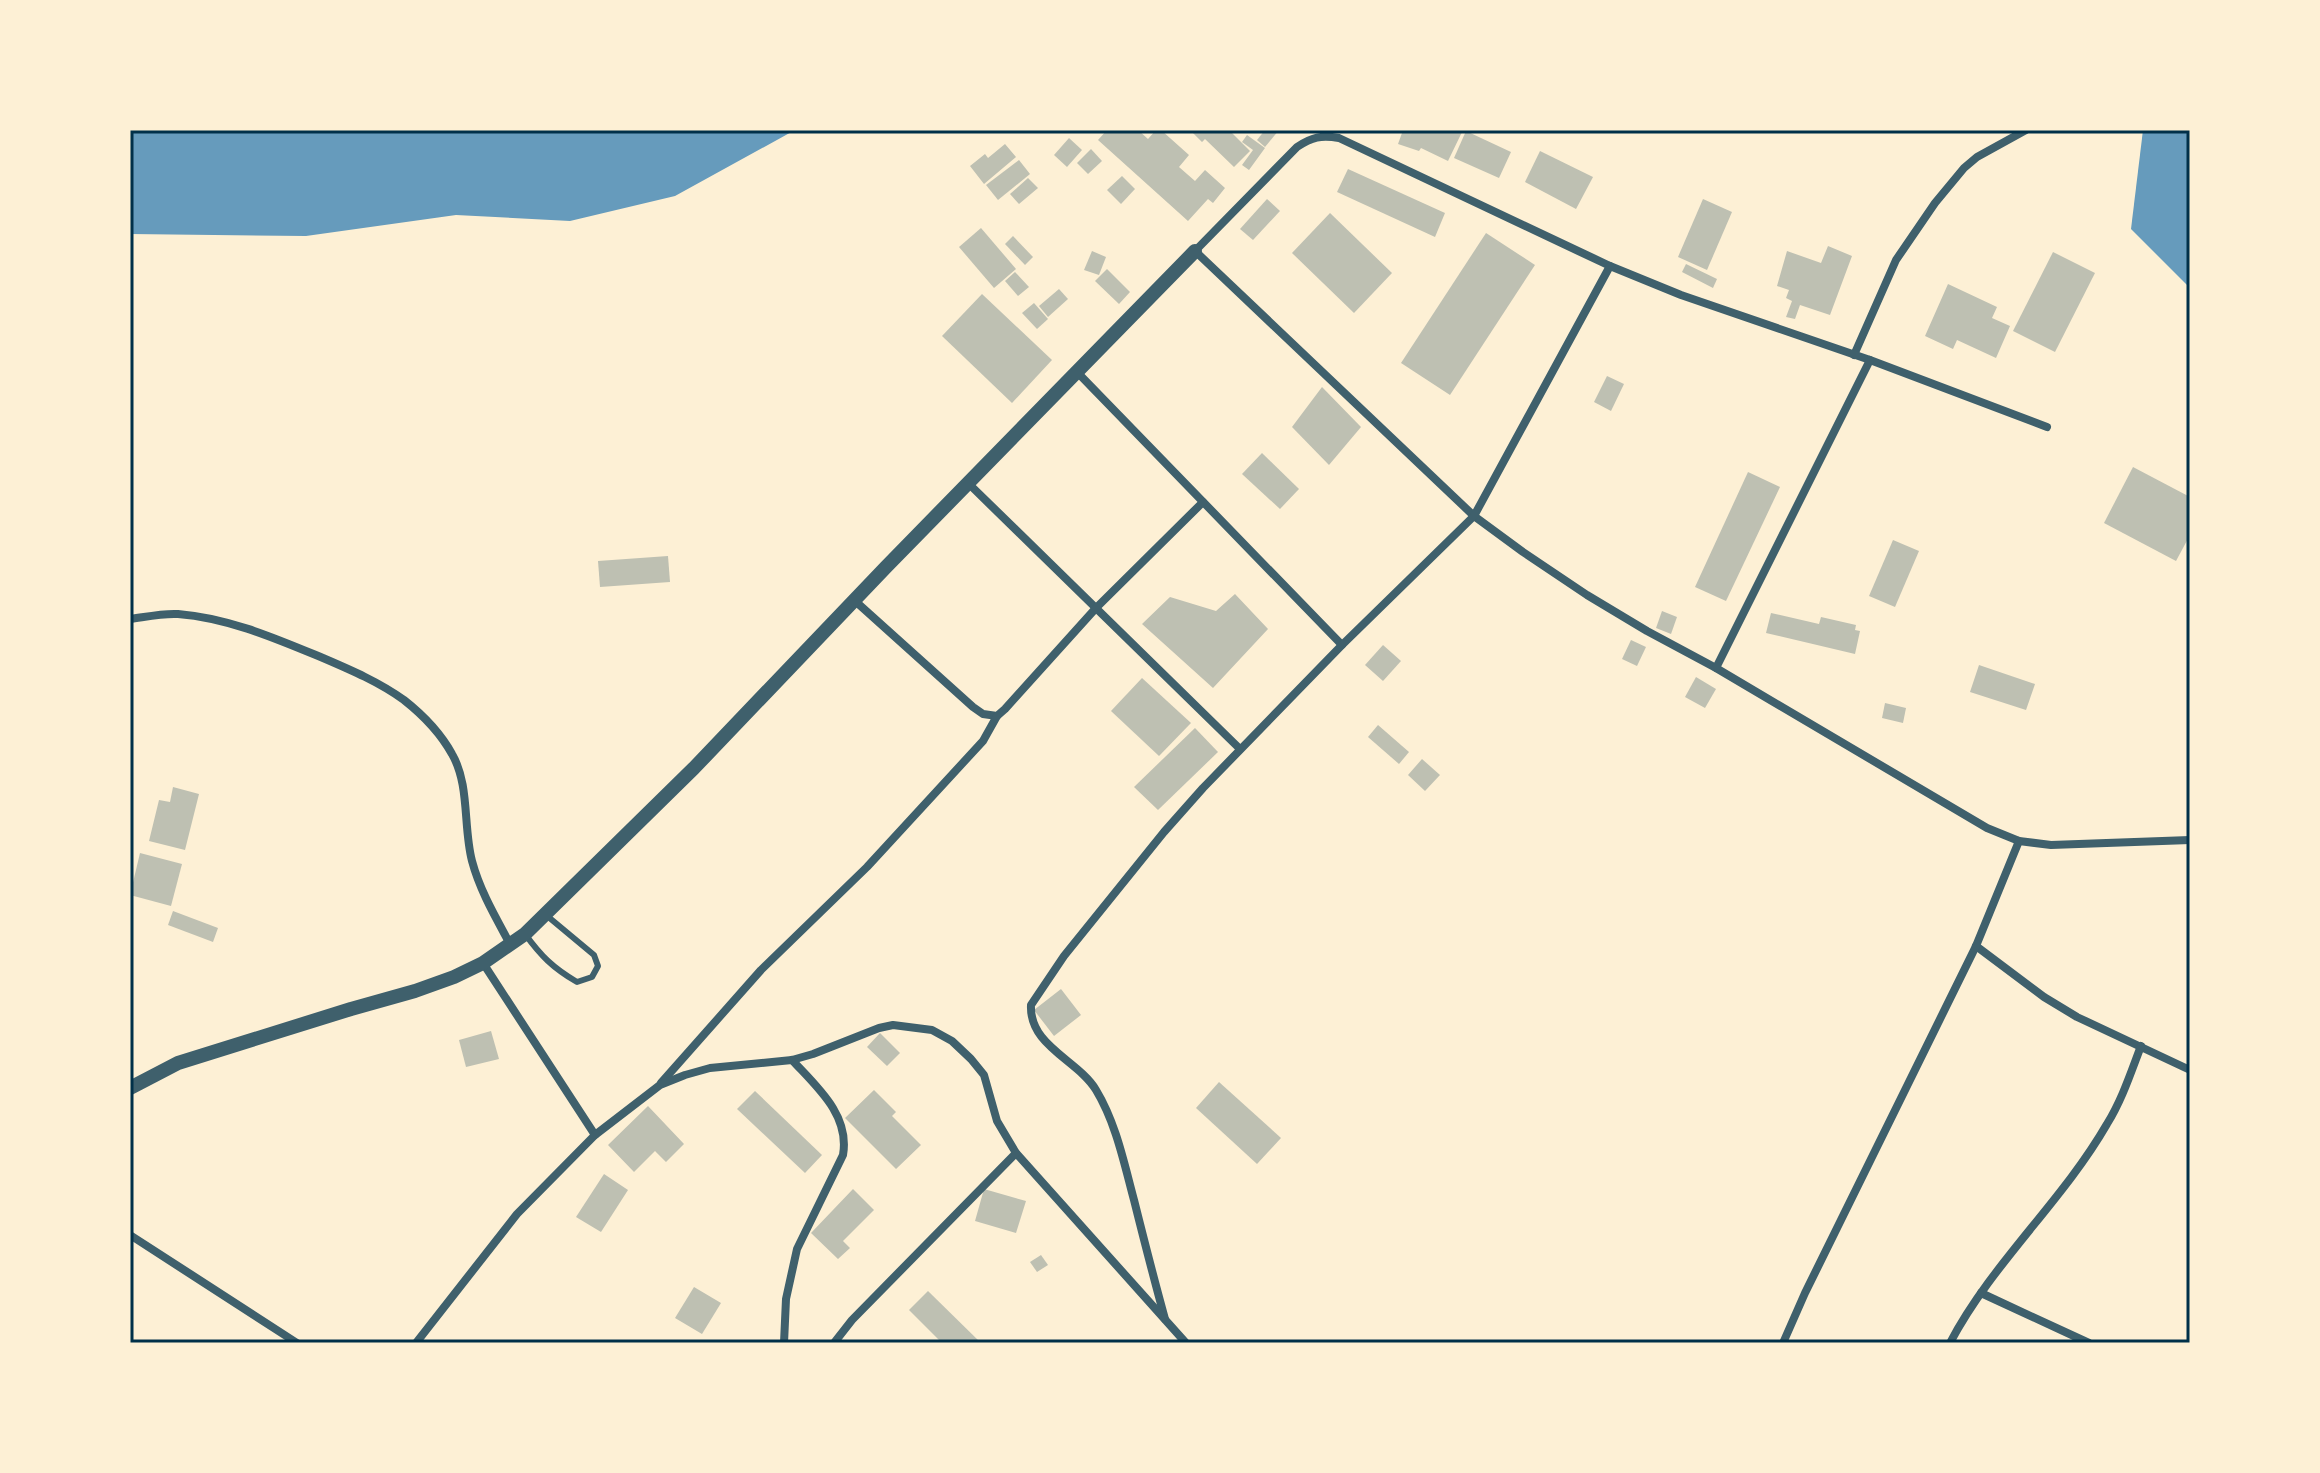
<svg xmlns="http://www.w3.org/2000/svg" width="2320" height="1473" viewBox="0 0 2320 1473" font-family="Jost,sans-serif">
<rect width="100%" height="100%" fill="#fdf0d5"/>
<g fill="#669bbc">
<path d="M130,130H795L675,196L570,221L456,215L306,236L130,234Z"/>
<path d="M2143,130H2190V288L2131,229Z"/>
</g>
<g fill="#bec0b2">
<path d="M1107,130H1138L1148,139L1156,130H1161L1189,155L1179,167L1195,181L1205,170L1225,188L1213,203L1208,199L1188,221L1098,140Z"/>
<path d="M1190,130H1229L1250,151L1234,167L1205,139L1202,142Z"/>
<path d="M1265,130H1279L1265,147L1257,140Z"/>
<path d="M1395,130H1463L1448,161L1421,148L1419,151L1398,144L1402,133Z"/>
<path d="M1466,131L1511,152L1499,178L1454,158Z"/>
<path d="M1247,135L1265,148L1249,170L1242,165L1253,150L1242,142Z"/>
<path d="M1069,138L1082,150L1067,167L1054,155Z"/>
<path d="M1005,144L1016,157L984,184L970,166L985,154L988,158Z"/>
<path d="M1091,149L1102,161L1088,174L1077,163Z"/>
<path d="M1540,151L1593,177L1576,209L1525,182Z"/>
<path d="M1019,160L1030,174L998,200L986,185Z"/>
<path d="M1348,169L1445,213L1435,237L1337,192Z"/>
<path d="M1122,176L1135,189L1121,204L1107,190Z"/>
<path d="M1028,178L1038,188L1019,204L1010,194Z"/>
<path d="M1267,199L1280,211L1253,240L1240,229Z"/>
<path d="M1703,199L1732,212L1707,270L1678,257Z"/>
<path d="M1330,213L1392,273L1354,313L1292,253Z"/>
<path d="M981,228L1016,269L994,288L959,247Z"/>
<path d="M1486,233L1535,265L1450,395L1401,363Z"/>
<path d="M1013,236L1033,257L1025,265L1005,244Z"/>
<path d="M1828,246L1852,256L1830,315L1800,305L1795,319L1786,317L1792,301L1786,298L1789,290L1777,286L1787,251L1821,263Z"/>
<path d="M1092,251L1106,257L1099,275L1084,270Z"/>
<path d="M2053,252L2095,273L2055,352L2013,331Z"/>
<path d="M1686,264L1717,279L1713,288L1682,272Z"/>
<path d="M1107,269L1130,292L1119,304L1095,281Z"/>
<path d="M1015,272L1029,287L1018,296L1005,281Z"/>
<path d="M1948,284L1997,307L1992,318L2010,326L1996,358L1957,340L1953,349L1925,336Z"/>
<path d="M1059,289L1068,299L1048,317L1039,306Z"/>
<path d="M982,294L1052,360L1012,403L942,336Z"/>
<path d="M1034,303L1048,319L1037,329L1022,313Z"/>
<path d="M1607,376L1624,384L1611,411L1594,402Z"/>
<path d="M1322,387L1361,427L1329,465L1292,427Z"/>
<path d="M1262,453L1299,489L1280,509L1242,474Z"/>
<path d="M2133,467L2190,497V535L2176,561L2104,523Z"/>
<path d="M1748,472L1780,487L1726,601L1695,587Z"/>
<path d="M1893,540L1919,551L1895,607L1869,596Z"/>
<path d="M668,556L670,582L600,587L598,561Z"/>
<path d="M1235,594L1268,629L1213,688L1142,624L1170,597L1216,611Z"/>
<path d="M1662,611L1677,617L1671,634L1656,628Z"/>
<path d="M1771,613L1819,624L1821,617L1856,625L1855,630L1860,631L1855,654L1766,633Z"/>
<path d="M1631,640L1646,647L1637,666L1622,659Z"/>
<path d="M1383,645L1401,661L1383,681L1365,665Z"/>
<path d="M1979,665L2035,684L2026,710L1970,692Z"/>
<path d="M1696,677L1716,689L1705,708L1685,697Z"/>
<path d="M1142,678L1191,723L1159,756L1111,711Z"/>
<path d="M1885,703L1906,708L1903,723L1882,718Z"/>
<path d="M1378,725L1409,752L1399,764L1368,737Z"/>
<path d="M1195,728L1218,752L1158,810L1134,787Z"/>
<path d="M1422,759L1440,775L1425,791L1408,775Z"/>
<path d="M173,787L199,794L185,850L149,841L159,800L170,802Z"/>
<path d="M140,853L182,864L171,906L130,895Z"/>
<path d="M173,911L218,928L213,942L168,925Z"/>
<path d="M1061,989L1081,1015L1054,1036L1034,1010Z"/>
<path d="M491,1031L499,1059L466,1067L459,1040Z"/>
<path d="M880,1033L900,1053L887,1066L867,1047Z"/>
<path d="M1219,1082L1281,1138L1257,1164L1196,1108Z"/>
<path d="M874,1090L896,1112L892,1116L921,1145L896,1169L845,1118Z"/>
<path d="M755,1091L822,1155L805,1173L737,1109Z"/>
<path d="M648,1106L684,1144L666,1162L655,1151L634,1172L608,1145Z"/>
<path d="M604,1174L628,1190L601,1232L576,1217Z"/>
<path d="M853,1189L874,1210L843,1241L850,1248L838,1259L811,1233Z"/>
<path d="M984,1189L1026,1201L1016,1233L975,1221Z"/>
<path d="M1041,1255L1048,1265L1037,1272L1030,1262Z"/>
<path d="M694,1287L721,1303L702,1334L675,1318Z"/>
<path d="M928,1291L981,1343H942L909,1310Z"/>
</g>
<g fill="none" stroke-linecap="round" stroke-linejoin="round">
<path stroke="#3f606c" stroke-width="6" d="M525,934C541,956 553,968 577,982L592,977L598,966L594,955L546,915"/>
<g stroke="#3f606c" stroke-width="8">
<path d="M1854,355L1896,260L1935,203L1964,168L1977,157L2026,130"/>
<path d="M1077,372L1342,645"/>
<path d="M2047,427L1870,360L1681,295L1610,266L1339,138C1321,135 1312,137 1297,147L1195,251L1474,516L1523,552L1587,595L1647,631L1716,668L1987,828L2019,841L2051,845L2190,840"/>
<path d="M968,483L1240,749"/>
<path d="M854,600L973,707L983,714L997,716L1005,709L1096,608L1203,502"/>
<path d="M130,619C145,617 163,613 178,614C229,618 277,639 323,658C351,670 379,682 404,700C423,715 441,734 452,754C470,785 463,827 472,861C480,891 496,918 510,944"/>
<path d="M1716,668L1870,360"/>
<path d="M1976,946L2044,997L2077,1017L2190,1070"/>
<path d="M483,963L595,1135"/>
<path d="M661,1083L761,970L867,867L983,741L997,716"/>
<path d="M130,1235L297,1343"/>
<path d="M1981,1293L2089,1343"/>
<path d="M1165,1319C1154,1279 1144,1240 1134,1200C1124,1163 1116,1123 1096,1090C1078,1060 1029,1046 1031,1005L1064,956L1164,832L1203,788L1342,645L1474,516L1610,266"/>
<path d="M416,1343L517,1214L595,1135L660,1085L685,1075L710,1068L792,1060L813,1054L879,1028L893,1025L932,1030L952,1041L971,1059L984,1075L997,1121L1016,1153L1186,1343"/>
<path d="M784,1343L786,1299L797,1249L843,1155C850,1115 817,1087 792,1060"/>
<path d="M834,1343L852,1320L1016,1153"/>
<path d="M1783,1343L1805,1293L1976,946L2019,841"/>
<path d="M1950,1343C1992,1263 2062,1202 2107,1124C2122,1100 2131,1072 2141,1046"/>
</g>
<path stroke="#3f606c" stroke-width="14" d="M130,1088L178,1063L351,1009L415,991L454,977L483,963L525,934L694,768L886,567L1195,251"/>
</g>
<rect width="2320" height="1473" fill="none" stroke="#fdf0d5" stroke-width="264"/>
<rect x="132" y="132" width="2056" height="1209" fill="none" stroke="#003049" stroke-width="3"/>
</svg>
